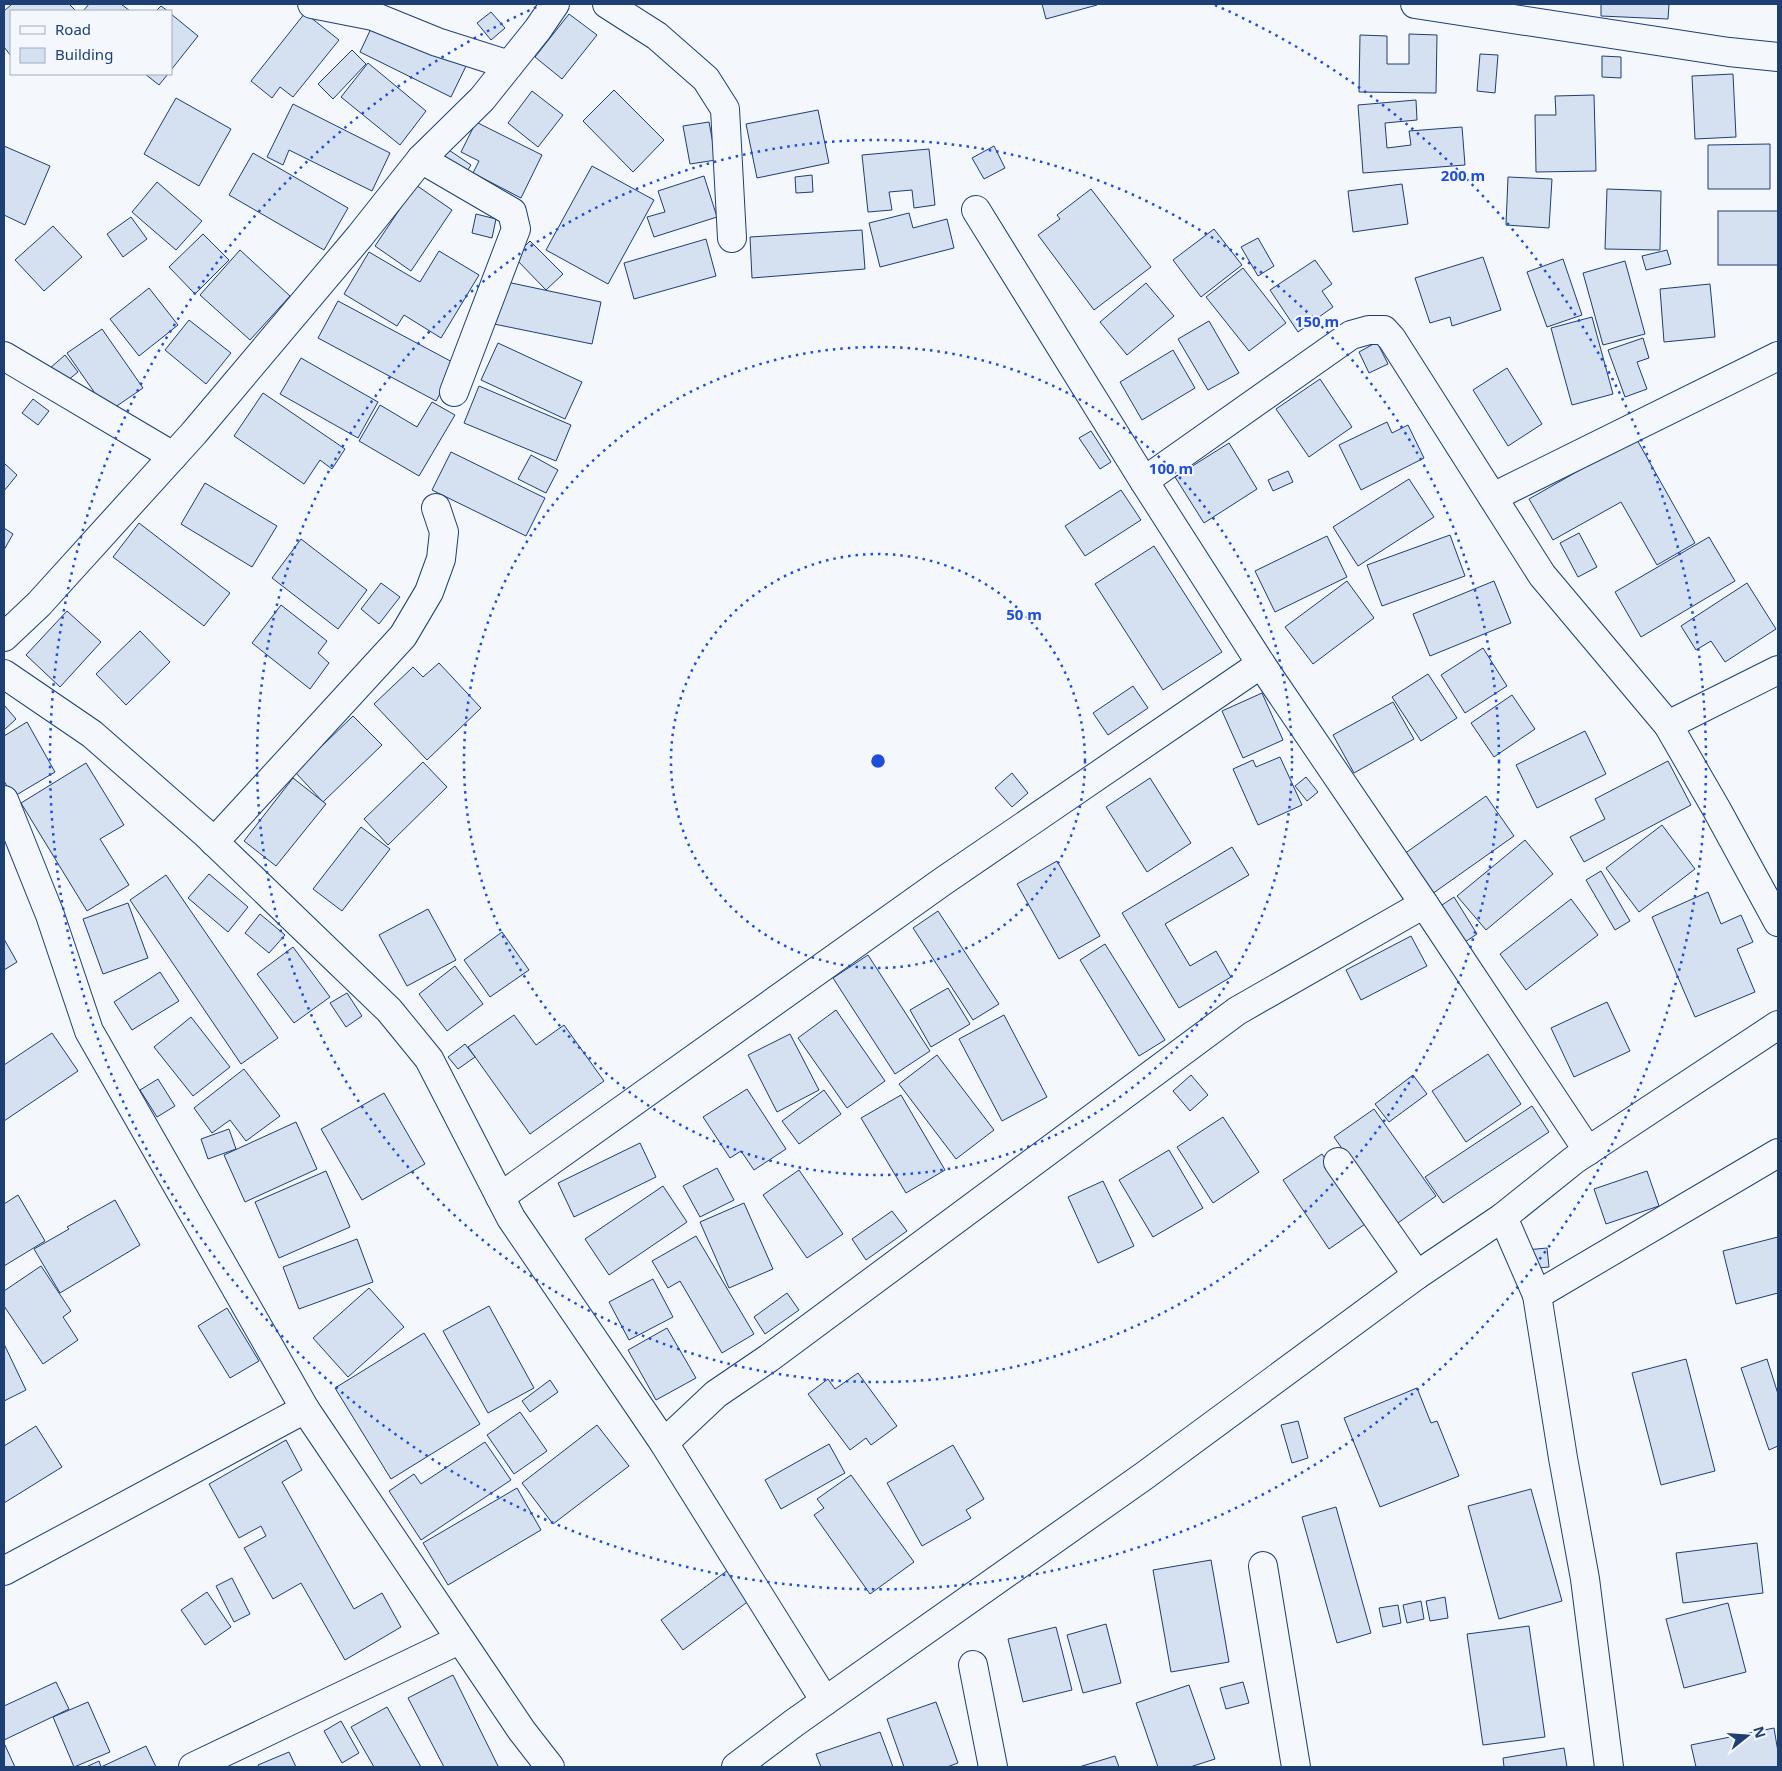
<svg xmlns="http://www.w3.org/2000/svg" width="1782" height="1771" viewBox="0 0 1782 1771" font-family="'Noto Sans',sans-serif">
<rect width="100%" height="100%" fill="#f4f7fb"/>
<g fill="#d5e0f0" stroke="#1d3f73">
<path d="M12,4H69L76,11H11V56L4,47V11Z"/>
<path d="M89,4H121L130,11H83Z"/>
<path d="M1042,4H1097V5L1046,19Z"/>
<path d="M1601,4H1669L1668,19L1601,16Z"/>
<path d="M161,6L168,11H156Z"/>
<path d="M491,12L505,28L491,40L477,23Z"/>
<path d="M305,13L339,40L293,97L280,87L272,98L251,81Z"/>
<path d="M171,14L198,36L171,70Z"/>
<path d="M569,14L597,35L562,79L535,57Z"/>
<path d="M375,20L467,64L451,97L360,52Z"/>
<path d="M1409,34L1437,35L1436,93L1359,92L1360,35L1387,36V64H1409Z"/>
<path d="M352,50L366,64L333,99L318,84Z"/>
<path d="M1480,54L1498,55L1495,93L1477,91Z"/>
<path d="M1602,56L1621,57V78L1602,77Z"/>
<path d="M368,63L426,111L400,145L341,97Z"/>
<path d="M145,74H168L159,85Z"/>
<path d="M1733,74L1736,137L1695,139L1692,76Z"/>
<path d="M614,90L664,140L633,172L583,121Z"/>
<path d="M532,91L563,115L538,147L508,123Z"/>
<path d="M1594,95L1596,171L1536,172L1535,115H1556L1555,96Z"/>
<path d="M176,98L231,129L199,186L144,154Z"/>
<path d="M1416,100L1417,120L1385,123L1387,148L1411,145L1409,131L1462,127L1465,165L1363,173L1358,105Z"/>
<path d="M293,104L390,153L372,191L289,150L283,165L267,157Z"/>
<path d="M818,110L829,163L757,178L746,124Z"/>
<path d="M476,122L542,155L521,198L473,173L479,161L461,152Z"/>
<path d="M709,122L716,160L690,164L683,126Z"/>
<path d="M1770,144V189H1708V145Z"/>
<path d="M4,146L50,166L25,225L4,215Z"/>
<path d="M443,146L471,165L462,179L434,160Z"/>
<path d="M994,146L1005,168L984,179L972,158Z"/>
<path d="M929,149L935,205L914,208L912,190L889,192L892,210L868,212L862,155Z"/>
<path d="M253,153L348,208L324,250L229,195Z"/>
<path d="M592,166L654,200L608,284L546,250Z"/>
<path d="M812,175L813,192L796,193L795,177Z"/>
<path d="M704,176L717,217L654,237L647,217L665,212L658,191Z"/>
<path d="M1508,177L1552,179L1549,228L1506,225Z"/>
<path d="M157,182L202,221L176,250L132,212Z"/>
<path d="M1402,184L1408,224L1353,232L1348,191Z"/>
<path d="M416,185L452,210L411,271L375,246Z"/>
<path d="M1091,189L1151,267L1094,310L1038,235L1060,219L1057,215Z"/>
<path d="M1607,189L1661,191L1660,250L1605,249Z"/>
<rect x="1718" y="211" width="60" height="54"/>
<path d="M909,213L913,228L947,219L954,248L880,267L869,223Z"/>
<path d="M476,214L496,219L492,238L472,233Z"/>
<path d="M131,217L147,239L123,257L107,234Z"/>
<path d="M53,226L82,257L44,291L15,260Z"/>
<path d="M1214,229L1242,265L1201,297L1173,260Z"/>
<path d="M862,230L865,269L752,278L750,237Z"/>
<path d="M203,234L229,260L195,294L169,267Z"/>
<path d="M1258,238L1274,266L1258,276L1241,247Z"/>
<path d="M706,239L716,276L634,299L624,263Z"/>
<path d="M530,241L563,274L546,290L514,257Z"/>
<path d="M240,250L290,296L250,340L200,295Z"/>
<path d="M1667,250L1671,264L1646,270L1642,256Z"/>
<path d="M439,251L479,275L441,338L404,315L397,326L344,294L369,252L420,282Z"/>
<path d="M1483,257L1501,310L1452,326L1450,317L1430,323L1415,278Z"/>
<path d="M1563,259L1582,315L1547,327L1527,272Z"/>
<path d="M1315,260L1332,284L1322,291L1333,307L1298,332L1270,290Z"/>
<path d="M1625,261L1645,334L1603,345L1583,273Z"/>
<path d="M1243,268L1286,323L1249,351L1206,297Z"/>
<path d="M502,281L601,302L592,344L494,324Z"/>
<path d="M1146,283L1174,316L1127,355L1100,322Z"/>
<path d="M1710,284L1715,337L1664,342L1660,289Z"/>
<path d="M149,288L178,325L139,356L110,319Z"/>
<path d="M338,301L456,364L436,401L318,338Z"/>
<path d="M1592,317L1613,394L1572,405L1551,328Z"/>
<path d="M189,320L231,353L206,384L165,350Z"/>
<path d="M1209,321L1239,373L1208,390L1178,339Z"/>
<path d="M102,329L143,388L108,412L67,353Z"/>
<path d="M1643,338L1649,358L1637,362L1647,389L1625,397L1608,350Z"/>
<path d="M1377,342L1388,364L1369,373L1359,352Z"/>
<path d="M498,343L582,382L565,419L481,380Z"/>
<path d="M1173,350L1195,388L1142,420L1120,382Z"/>
<path d="M65,355L78,372L62,385L49,369Z"/>
<path d="M301,358L378,402L358,438L280,394Z"/>
<path d="M1507,368L1542,424L1508,446L1473,390Z"/>
<path d="M1320,379L1352,427L1309,457L1276,409Z"/>
<path d="M479,386L571,425L556,461L464,423Z"/>
<path d="M263,393L345,449L332,469L320,460L304,484L234,436Z"/>
<path d="M33,399L49,411L38,425L22,413Z"/>
<path d="M432,402L455,415L419,476L359,441L380,405L417,427Z"/>
<path d="M1387,422L1392,433L1408,425L1424,458L1361,490L1339,445Z"/>
<path d="M1091,431L1111,462L1100,469L1079,438Z"/>
<path d="M1636,438L1695,543L1657,565L1621,502L1553,540L1529,499Z"/>
<path d="M1229,443L1257,489L1204,523L1175,477Z"/>
<path d="M451,452L545,498L526,536L432,490Z"/>
<path d="M531,455L558,470L546,493L518,479Z"/>
<path d="M4,463L17,475L4,491Z"/>
<path d="M1288,471L1293,482L1273,491L1268,480Z"/>
<path d="M1409,479L1434,517L1358,566L1333,527Z"/>
<path d="M205,483L277,526L252,567L181,524Z"/>
<path d="M1121,490L1141,520L1085,556L1065,526Z"/>
<path d="M139,523L230,593L204,626L113,557Z"/>
<path d="M4,528L13,534L4,550Z"/>
<path d="M1579,533L1597,567L1578,577L1560,543Z"/>
<path d="M1450,535L1465,576L1382,606L1367,565Z"/>
<path d="M1327,536L1347,577L1275,612L1255,571Z"/>
<path d="M1709,537L1735,581L1641,637L1615,592Z"/>
<path d="M301,539L367,590L338,629L272,578Z"/>
<path d="M1154,546L1222,652L1163,690L1095,584Z"/>
<path d="M1347,581L1374,618L1313,664L1285,627Z"/>
<path d="M1494,581L1511,623L1430,656L1413,614Z"/>
<path d="M381,583L400,597L379,624L361,609Z"/>
<path d="M1747,583L1776,629L1725,662L1711,641L1696,650L1681,626Z"/>
<path d="M281,605L327,641L318,653L329,663L310,689L252,643Z"/>
<path d="M67,611L101,642L60,687L26,655Z"/>
<path d="M140,631L170,662L126,705L96,674Z"/>
<path d="M1483,648L1507,686L1465,713L1441,675Z"/>
<path d="M439,663L481,708L427,760L374,704L413,667L423,677Z"/>
<path d="M1428,674L1457,718L1421,741L1392,697Z"/>
<path d="M1133,686L1148,708L1108,735L1093,713Z"/>
<path d="M1262,693L1283,740L1243,758L1222,711Z"/>
<path d="M1512,695L1535,729L1494,757L1471,723Z"/>
<path d="M1393,702L1414,739L1354,773L1333,735Z"/>
<path d="M4,705L16,719L4,730Z"/>
<path d="M353,716L382,745L323,802L295,772Z"/>
<path d="M27,722L55,772L13,797L4,781V736Z"/>
<path d="M1585,731L1606,774L1537,808L1516,765Z"/>
<path d="M1280,757L1302,805L1258,825L1233,769L1253,760L1256,767Z"/>
<path d="M1668,761L1691,805L1584,862L1570,837L1605,819L1595,799Z"/>
<path d="M423,762L447,787L388,845L364,819Z"/>
<path d="M86,763L124,825L100,839L129,885L87,911L21,803Z"/>
<path d="M1012,773L1028,793L1012,807L995,788Z"/>
<path d="M1306,777L1318,792L1307,801L1295,786Z"/>
<path d="M293,778L326,804L276,866L244,841Z"/>
<path d="M1150,778L1191,843L1147,872L1106,807Z"/>
<path d="M1486,796L1514,836L1432,894L1404,854Z"/>
<path d="M1662,825L1695,869L1639,912L1606,868Z"/>
<path d="M361,827L390,849L342,911L313,889Z"/>
<path d="M1525,840L1553,874L1486,930L1457,896Z"/>
<path d="M1232,847L1249,875L1165,924L1190,966L1216,951L1231,977L1179,1008L1122,913Z"/>
<path d="M1057,861L1100,936L1059,959L1017,884Z"/>
<path d="M1601,871L1630,921L1615,930L1586,880Z"/>
<path d="M209,874L248,907L228,932L188,898Z"/>
<path d="M166,875L278,1038L241,1064L130,900Z"/>
<path d="M1708,892L1721,924L1741,915L1753,942L1737,949L1755,992L1695,1017L1652,917Z"/>
<path d="M1454,897L1477,934L1462,944L1439,907Z"/>
<path d="M1571,899L1598,935L1526,990L1500,954Z"/>
<path d="M128,903L148,958L103,974L83,919Z"/>
<path d="M428,909L456,960L407,986L379,935Z"/>
<path d="M938,911L999,1004L973,1020L913,928Z"/>
<path d="M260,914L285,935L269,953L245,933Z"/>
<path d="M502,932L529,970L490,997L464,960Z"/>
<path d="M1411,936L1427,966L1361,1000L1346,970Z"/>
<path d="M4,939L17,962L4,970Z"/>
<path d="M1105,944L1165,1040L1139,1056L1080,960Z"/>
<path d="M293,947L330,997L294,1023L257,974Z"/>
<path d="M868,955L930,1051L895,1074L833,978Z"/>
<path d="M455,966L483,1004L447,1031L419,994Z"/>
<path d="M160,972L179,1001L132,1030L114,1002Z"/>
<path d="M948,988L970,1024L931,1047L910,1010Z"/>
<path d="M347,993L362,1016L346,1027L330,1003Z"/>
<path d="M1607,1002L1630,1051L1574,1077L1551,1028Z"/>
<path d="M836,1010L885,1081L847,1108L798,1038Z"/>
<path d="M514,1015L536,1045L564,1025L604,1081L530,1134L468,1047Z"/>
<path d="M1004,1015L1047,1097L1002,1121L959,1039Z"/>
<path d="M191,1017L230,1067L193,1096L154,1047Z"/>
<path d="M52,1033L78,1071L4,1121V1065Z"/>
<path d="M790,1034L819,1090L777,1112L748,1055Z"/>
<path d="M465,1044L475,1057L458,1069L448,1057Z"/>
<path d="M1488,1054L1521,1104L1466,1142L1432,1091Z"/>
<path d="M937,1055L994,1130L956,1159L899,1084Z"/>
<path d="M244,1069L280,1116L246,1141L230,1120L212,1133L194,1108Z"/>
<path d="M1191,1075L1208,1095L1190,1111L1173,1091Z"/>
<path d="M1413,1075L1427,1094L1389,1122L1375,1104Z"/>
<path d="M158,1079L175,1106L157,1117L140,1090Z"/>
<path d="M747,1089L786,1149L754,1170L741,1151L730,1158L703,1117Z"/>
<path d="M824,1090L841,1114L799,1144L782,1121Z"/>
<path d="M384,1093L425,1164L362,1200L321,1129Z"/>
<path d="M901,1095L945,1170L906,1193L861,1118Z"/>
<path d="M1532,1106L1549,1132L1443,1203L1425,1177Z"/>
<path d="M1374,1109L1436,1196L1395,1225L1334,1137Z"/>
<path d="M1223,1117L1259,1172L1213,1203L1177,1147Z"/>
<path d="M296,1122L317,1169L245,1202L224,1155Z"/>
<path d="M229,1129L236,1149L208,1159L201,1139Z"/>
<path d="M640,1143L656,1177L574,1217L558,1183Z"/>
<path d="M1169,1150L1203,1208L1153,1237L1119,1180Z"/>
<path d="M1322,1154L1368,1222L1329,1249L1283,1180Z"/>
<path d="M717,1168L734,1200L700,1217L683,1186Z"/>
<path d="M799,1170L843,1234L807,1258L763,1195Z"/>
<path d="M326,1171L350,1227L279,1258L255,1202Z"/>
<path d="M1647,1171L1659,1206L1606,1224L1594,1189Z"/>
<path d="M1103,1181L1134,1246L1098,1263L1068,1197Z"/>
<path d="M663,1186L687,1222L609,1275L585,1239Z"/>
<path d="M18,1195L45,1241L4,1266V1204Z"/>
<path d="M115,1200L140,1245L60,1293L34,1249L69,1229L67,1227Z"/>
<path d="M744,1203L773,1269L729,1288L700,1222Z"/>
<path d="M892,1211L907,1231L866,1260L852,1239Z"/>
<path d="M696,1236L754,1334L722,1353L680,1281L668,1288L652,1261Z"/>
<path d="M1778,1237V1293L1736,1304L1723,1251Z"/>
<path d="M357,1239L373,1282L299,1309L283,1267Z"/>
<path d="M1547,1248L1549,1267L1528,1269L1526,1250Z"/>
<path d="M41,1266L71,1311L63,1317L78,1340L43,1364L4,1306V1291Z"/>
<path d="M653,1279L673,1317L629,1340L609,1302Z"/>
<path d="M369,1288L404,1327L348,1377L313,1338Z"/>
<path d="M787,1293L799,1310L765,1334L754,1317Z"/>
<path d="M489,1306L534,1388L488,1413L443,1331Z"/>
<path d="M227,1308L259,1361L230,1378L198,1326Z"/>
<path d="M667,1328L696,1378L656,1400L628,1350Z"/>
<path d="M424,1333L480,1424L391,1479L335,1388Z"/>
<path d="M4,1344L26,1390L4,1401Z"/>
<path d="M1686,1359L1715,1471L1661,1485L1632,1373Z"/>
<path d="M1767,1359L1778,1394V1446L1769,1450L1741,1368Z"/>
<path d="M858,1373L897,1426L871,1445L866,1438L850,1450L808,1394L828,1379L835,1389Z"/>
<path d="M550,1380L558,1392L530,1412L522,1401Z"/>
<path d="M1417,1388L1431,1423L1437,1421L1459,1476L1380,1507L1344,1418Z"/>
<path d="M520,1412L547,1451L514,1474L487,1435Z"/>
<path d="M1298,1421L1308,1458L1292,1463L1281,1425Z"/>
<path d="M597,1425L629,1466L553,1524L522,1483Z"/>
<path d="M36,1426L62,1467L4,1503V1446Z"/>
<path d="M286,1440L302,1470L282,1482L354,1609L382,1593L401,1627L345,1660L301,1583L273,1599L244,1548L266,1536L261,1526L239,1538L209,1484Z"/>
<path d="M485,1442L511,1480L421,1540L389,1491L414,1474L421,1484Z"/>
<path d="M829,1444L845,1473L781,1509L765,1480Z"/>
<path d="M953,1445L984,1499L966,1510L971,1518L922,1546L887,1483Z"/>
<path d="M851,1475L914,1562L870,1594L814,1515L824,1508L817,1499Z"/>
<path d="M517,1488L541,1530L448,1585L423,1543Z"/>
<path d="M1531,1489L1562,1601L1499,1619L1468,1506Z"/>
<path d="M1336,1507L1371,1633L1337,1643L1302,1517Z"/>
<path d="M1757,1543L1763,1593L1683,1603L1676,1553Z"/>
<path d="M1211,1560L1229,1662L1171,1672L1153,1570Z"/>
<path d="M728,1570L750,1600L683,1650L661,1620Z"/>
<path d="M232,1578L250,1614L234,1622L216,1586Z"/>
<path d="M207,1592L231,1627L205,1645L181,1610Z"/>
<path d="M1445,1597L1448,1618L1430,1621L1426,1601Z"/>
<path d="M1421,1601L1424,1619L1407,1623L1403,1605Z"/>
<path d="M1728,1603L1746,1672L1684,1688L1666,1619Z"/>
<path d="M1398,1605L1401,1623L1383,1627L1379,1608Z"/>
<path d="M1106,1624L1121,1683L1083,1693L1067,1635Z"/>
<path d="M1529,1626L1545,1737L1483,1745L1467,1634Z"/>
<path d="M1056,1627L1072,1690L1023,1702L1008,1639Z"/>
<path d="M453,1675L498,1766L496,1767H444L408,1698Z"/>
<path d="M56,1682L69,1709L4,1740V1706Z"/>
<path d="M1243,1682L1249,1703L1226,1709L1220,1688Z"/>
<path d="M1189,1685L1215,1759L1190,1767H1158L1136,1703Z"/>
<path d="M88,1702L110,1752L74,1767L53,1717Z"/>
<path d="M936,1702L958,1763L947,1767H904L887,1719Z"/>
<path d="M387,1707L421,1767H374L351,1727Z"/>
<path d="M341,1721L359,1753L342,1763L324,1731Z"/>
<path d="M1774,1728L1778,1752V1767H1696L1691,1745Z"/>
<path d="M880,1732L893,1767H821L816,1754Z"/>
<path d="M4,1743L15,1767H4Z"/>
<path d="M146,1746L156,1767H86L99,1761L101,1767Z"/>
<path d="M1564,1748L1567,1767H1504L1503,1758Z"/>
<path d="M289,1752L296,1767H259L258,1765Z"/>
<path d="M1115,1756L1119,1767H1079Z"/>
</g>
<g fill="none" stroke-linecap="round" stroke-linejoin="round">
<g stroke="#1d3f73" stroke-width="30">
<g id="minor">
<path d="M312,4L373,16L437,42L509,65"/>
<path d="M607,4L657,36L706,79L725,109L732,238"/>
<path d="M1415,4L1729,52L1778,57"/>
<path d="M421,159L512,212L516,229L454,392"/>
<path d="M976,210L1144,481L1261,664L1424,904L1588,1151"/>
<path d="M4,356L173,456"/>
<path d="M1144,481L1351,335L1369,330H1384L1392,339L1542,575L1668,725L1717,810L1778,922"/>
<path d="M1493,497L1778,356"/>
<path d="M4,637L39,604L194,433L360,236L421,159L482,99L538,29L555,4"/>
<path d="M4,674L92,734L205,833L389,1010L429,1059L511,1218L664,1443L825,1701"/>
<path d="M1668,725L1778,670"/>
<path d="M4,800L50,915L89,1031L305,1409L522,1731L550,1767"/>
<path d="M214,842L403,636L429,592L441,559L444,532L436,508"/>
<path d="M1338,1162L1417,1275"/>
<path d="M500,1197L942,882L1261,664"/>
<path d="M1503,1217L1537,1295L1563,1458L1585,1579L1609,1767"/>
<path d="M1537,1295L1778,1153"/>
<path d="M664,1443L716,1394L769,1358L1237,1011L1424,904"/>
<path d="M1263,1566L1296,1767"/>
<path d="M4,1571L305,1409"/>
<path d="M973,1665L993,1767"/>
<path d="M193,1767L459,1640"/>
<path d="M736,1767L794,1723L1144,1476L1417,1275L1503,1217L1574,1160L1778,1025"/>
</g>
</g>
<use href="#minor" stroke="#f4f7fb" stroke-width="28"/>
</g>
<g fill="none" stroke="#1d4ed8" stroke-width="2.5" stroke-dasharray="2.5 5">
<circle cx="878" cy="761" r="207"/>
<circle cx="878" cy="761" r="414"/>
<circle cx="878" cy="761" r="621"/>
<path d="M1215 5A828 828 0 1 1 541 5"/>
</g>
<circle cx="878" cy="761" r="8" fill="#1d4ed8" stroke="#f4f7fb" stroke-width="2.5"/>
<g font-size="15" text-anchor="middle" font-weight="bold" fill="#1d4ed8" stroke="#f4f7fb" stroke-width="4" stroke-linejoin="round" paint-order="stroke">
<text x="1463" y="181">200 m</text>
<text x="1317" y="327">150 m</text>
<text x="1171" y="474">100 m</text>
<text x="1024" y="620">50 m</text>
</g>
<rect width="1782" height="1771" fill="none" stroke="#1d3f73" stroke-width="10"/>
<rect x="10" y="10" width="162" height="65" fill="#f4f7fb" stroke="#9eadc5"/>
<rect x="20" y="26" width="25" height="8" fill="#f4f7fb" stroke="#9eadc5"/>
<text x="55" y="35" font-size="15" fill="#1d3f73">Road</text>
<rect x="20" y="48" width="25" height="15" fill="#d5e0f0" stroke="#9eadc5"/>
<text x="55" y="60" font-size="15" fill="#1d3f73">Building</text>
<g transform="translate(1747 1736) rotate(73)" stroke="#f4f7fb" stroke-width="4" paint-order="stroke">
<path d="M0-4L9 19L0 12L-9 19Z" fill="#1d3f73"/>
<text y="-8" font-size="14" font-weight="bold" text-anchor="middle" fill="#1d3f73">N</text>
</g>
</svg>
